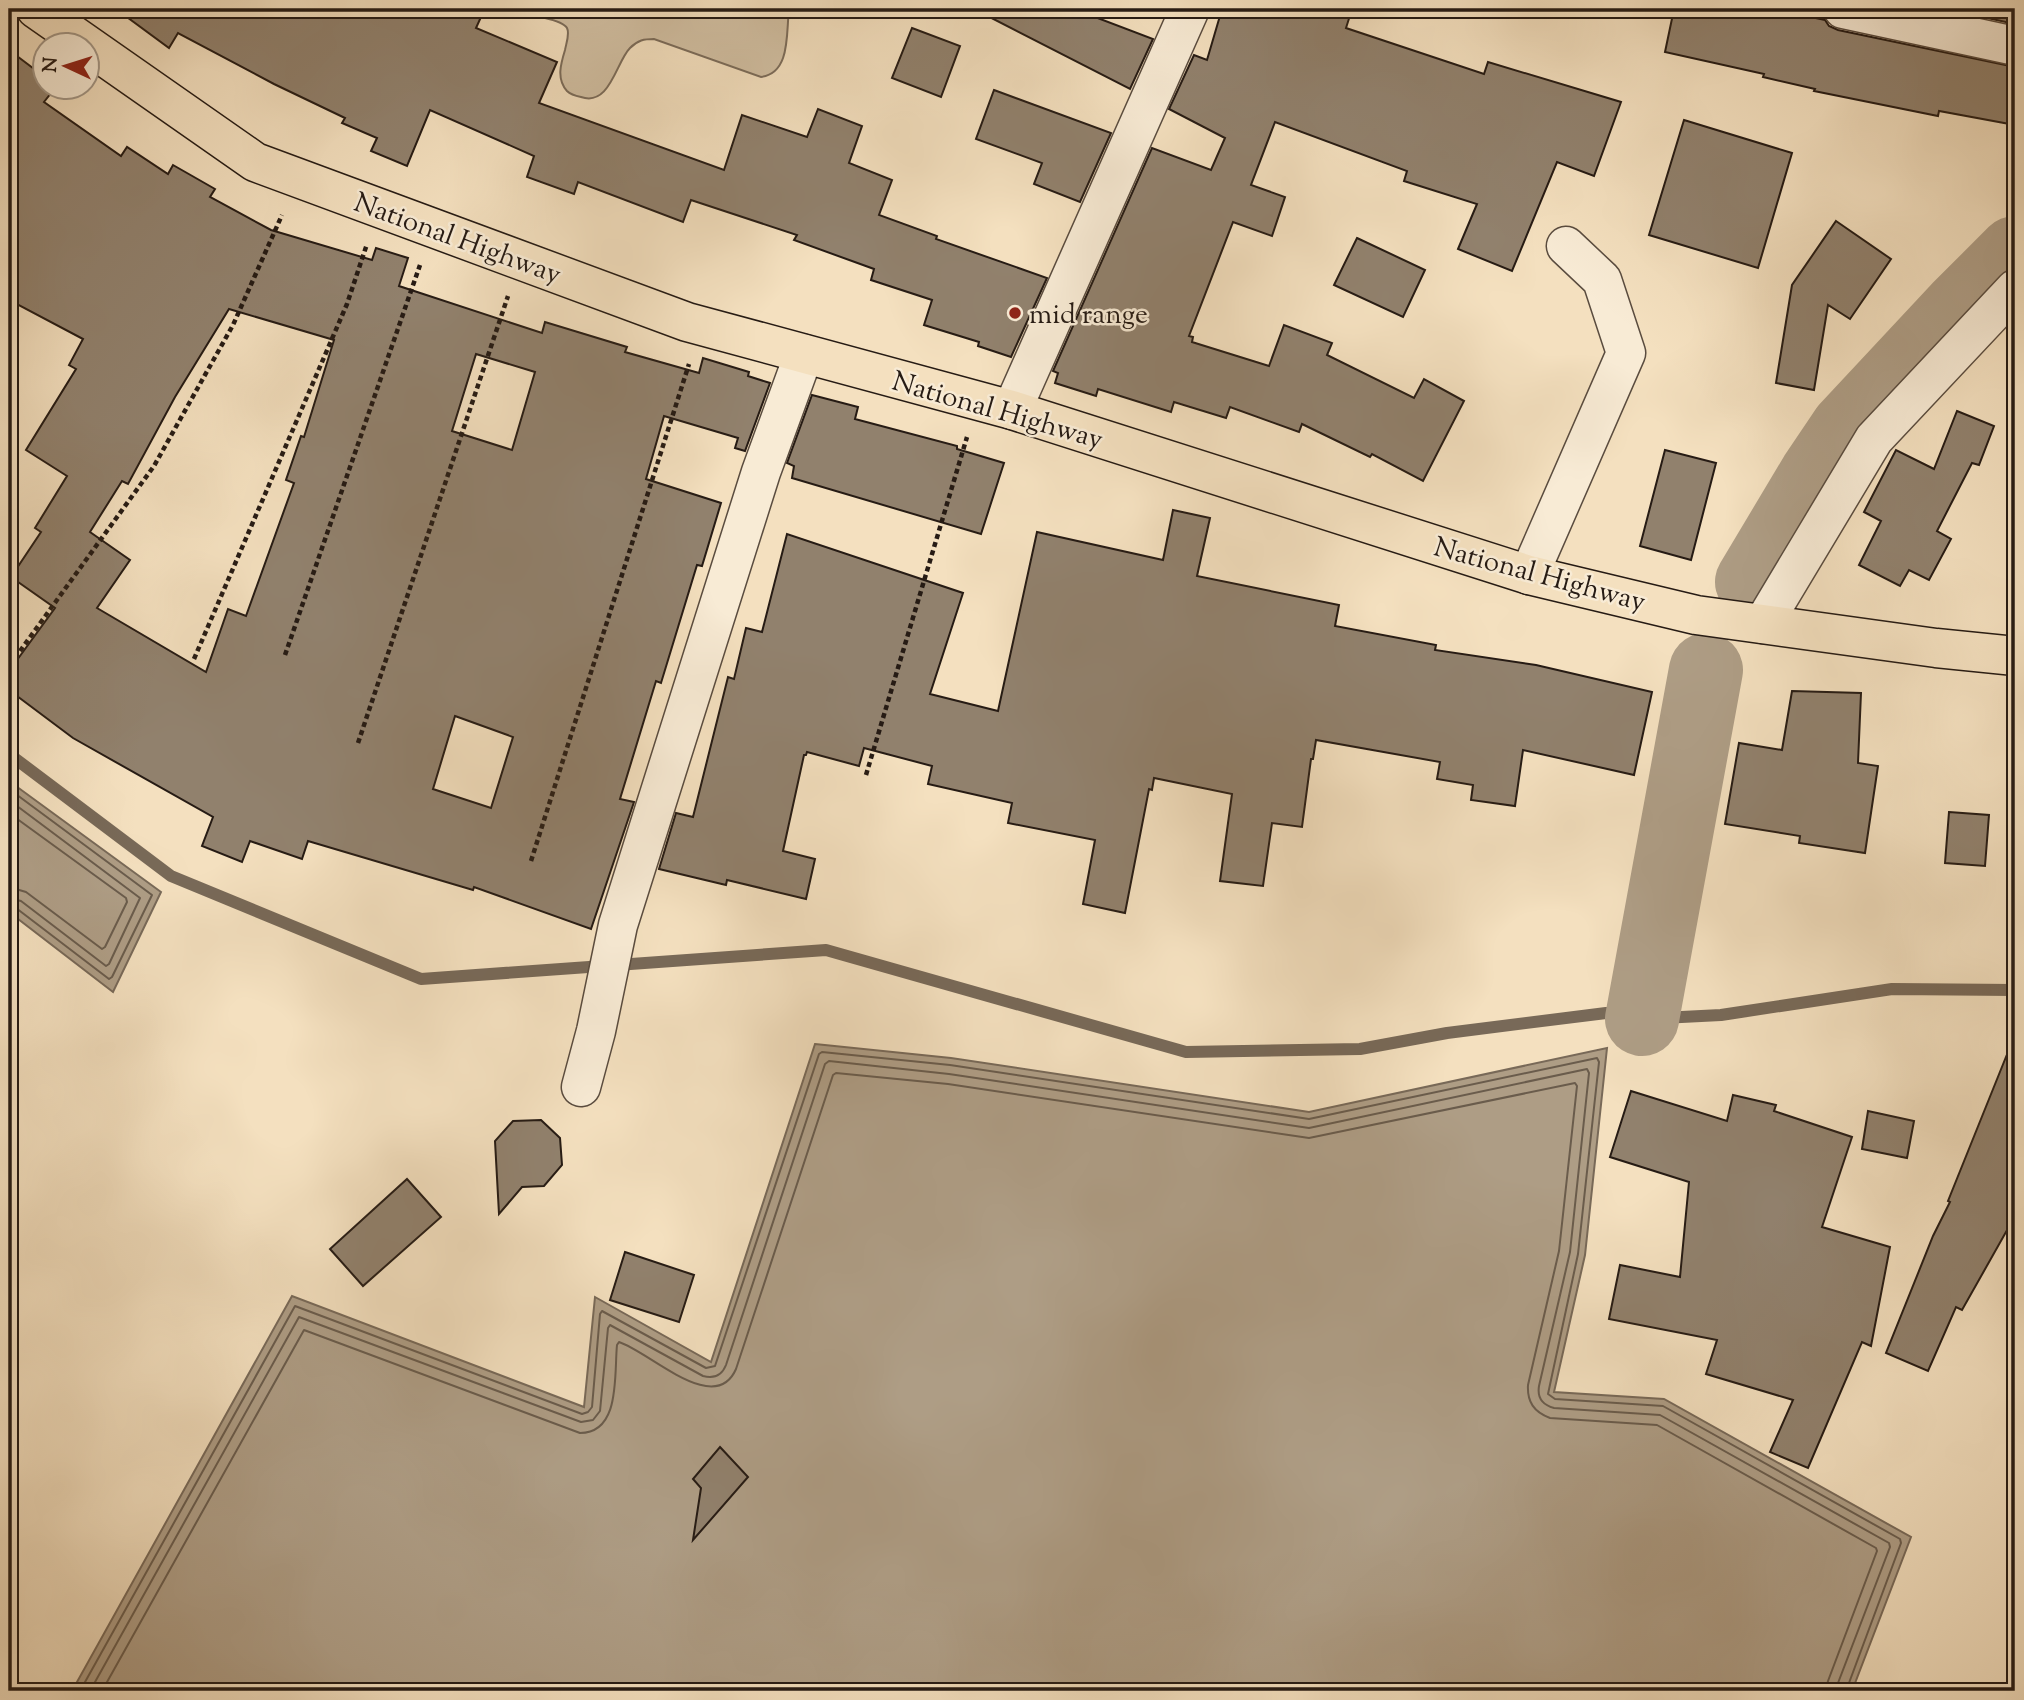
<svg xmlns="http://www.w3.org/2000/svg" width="2024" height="1700" viewBox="0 0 2024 1700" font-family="'Sorts Mill Goudy',serif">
<rect width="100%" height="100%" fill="#f4e0bf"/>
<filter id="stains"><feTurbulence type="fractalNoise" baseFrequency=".00286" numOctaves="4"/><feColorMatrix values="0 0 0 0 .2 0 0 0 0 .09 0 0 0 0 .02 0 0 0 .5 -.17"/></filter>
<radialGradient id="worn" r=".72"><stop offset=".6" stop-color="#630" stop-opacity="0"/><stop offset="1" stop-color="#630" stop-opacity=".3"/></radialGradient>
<path fill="#d1bfa2" stroke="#7c6d5b" stroke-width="2" d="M495,9H789C786,33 791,73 761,77L654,39C644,39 638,40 630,48C616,62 610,107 581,97C576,96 571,95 567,91C556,79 561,63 565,50C566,44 570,34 567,28C561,17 509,12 495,9Z"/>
<g fill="#ae9d85" stroke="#786958" stroke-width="2">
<path d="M9,781L161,892L113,992L9,912Z"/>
<path d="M815,1044L951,1058L1309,1112L1607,1048L1585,1255L1554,1392L1664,1399L1911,1537L1852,1691H72L292,1296L584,1407L595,1297L711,1362Z"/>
</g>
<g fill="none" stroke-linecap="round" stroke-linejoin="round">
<g stroke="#6a5c4c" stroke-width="2">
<path d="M9,789L152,895L112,977L109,979L16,908L9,907"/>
<path d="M9,800L140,898L109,964L106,966L21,901L9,898"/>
<path d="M9,813L126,898L127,902L105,947L102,949L26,892L9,887"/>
<path d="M80,1691L295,1306L582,1414L588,1412L592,1407L600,1314L602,1311L706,1368L715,1366L819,1054L822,1052L950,1065L1309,1119L1597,1058L1599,1062L1578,1254L1548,1394L1555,1399L1663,1406L1900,1539L1901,1543L1846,1691"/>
<path d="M90,1691L299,1317L581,1422L593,1420L600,1411L608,1328L610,1325L703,1376C714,1379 722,1375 726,1365L825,1064L829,1061L949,1074L1309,1128L1587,1069L1589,1073L1570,1252L1539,1386C1537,1398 1543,1405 1554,1408L1660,1415L1889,1543L1890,1547L1838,1683L1837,1691"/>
<path d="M102,1691L304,1330L580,1433C621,1433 614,1374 617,1345L619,1342C650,1352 715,1417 736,1369L833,1075L836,1073L948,1084L1309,1138L1575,1083L1577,1086L1559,1251L1528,1385C1527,1402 1534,1412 1550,1418L1657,1425L1876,1548L1877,1551L1828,1681L1826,1691"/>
</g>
<path stroke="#786958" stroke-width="12" d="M9,754L171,876L421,979L826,950L1186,1052L1360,1049L1447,1033L1606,1013L1642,1019L1721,1015L1892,989L2015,990"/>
<g stroke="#ae9d85" stroke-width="74">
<path d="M1752,582L1816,475L1847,429L1959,309L2015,253"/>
<path d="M1642,1019L1706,670"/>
</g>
</g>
<g fill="#91816d" stroke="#261b14" stroke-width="2" fill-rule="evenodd">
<path d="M116,9H463L481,17L476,28L557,62L539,103L724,170L742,115L807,137L818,109L862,126L849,163L892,180L879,215L937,236L936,239L1047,278L1011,357L978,346L979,342L924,325L932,300L871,280L874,269L794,240L797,235L691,200L683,222L578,182L574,194L527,177L534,156L430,110L407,166L371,151L377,138L342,123L345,118L274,84L178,33L169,48Z"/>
<path d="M974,9H1074L1153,39L1130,89Z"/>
<path d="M1222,9H1352L1346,28L1484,74L1488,62L1621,102L1594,176L1557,162L1512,271L1458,249L1477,204L1404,181L1407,171L1275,122L1251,185L1285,197L1272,236L1233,222L1189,336L1193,337L1192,342L1269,366L1284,325L1332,343L1327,355L1414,398L1424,379L1464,401L1423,481L1372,454L1370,457L1302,424L1299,432L1230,407L1226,418L1174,402L1171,412L1098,389L1096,396L1055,383L1058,373L1053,371L1152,148L1211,170L1225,138L1169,109L1194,55L1207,60Z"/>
<path d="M1674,9H1774L1825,20L1829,26L1838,30L2015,67V125L1939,111L1938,116L1814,91L1815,89L1763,77L1764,74L1665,52Z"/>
<path d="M1946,9H2015V24Z"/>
<path d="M912,28L960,46L941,97L892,78Z"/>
<path d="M9,50L46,78V88H55L44,102L121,156L127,147L168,174L173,165L215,189L210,197L271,230L372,260L376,248L408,258L399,286L542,333L545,322L627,347L625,352L699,373L703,358L749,372L748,376L770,383L745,451L735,448L738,438L664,416L646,479L721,503L702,566L697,565L661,683L656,681L620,799L634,802L591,929L474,887L473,890L308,841L302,859L250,841L242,862L202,846L213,817L73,738L9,690V671L55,608L11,577L41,532L35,528L67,476L26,450L76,369L69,365L83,339L9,300ZM229,309L334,340L304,437L301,436L286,480L294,483L246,616L228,609L206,672L97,608L130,560L90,532L122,481L128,484L175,397ZM476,354L535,372L512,450L452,431ZM455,716L513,737L491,808L433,789Z"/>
<path d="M994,90L1111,133L1080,202L1034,184L1042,163L976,139Z"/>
<path d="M1684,120L1792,153L1758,268L1649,235Z"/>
<path d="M1836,221L1891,259L1850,319L1828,305L1814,390L1776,383L1792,285Z"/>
<path d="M1357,238L1425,270L1403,317L1334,285Z"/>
<path d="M812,395L858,407L855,419L957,446V449L1004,463L981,534L792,478L794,466L787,463Z"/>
<path d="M1957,411L1994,426L1979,465L1972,463L1937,531L1951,539L1929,580L1909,570L1900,586L1859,565L1881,521L1864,512L1896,450L1934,469Z"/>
<path d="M1665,450L1716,463L1691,560L1640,546Z"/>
<path d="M1173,510L1210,518L1197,576L1339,605L1335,626L1436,645L1435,650L1536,665L1652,692L1634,775L1523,750L1515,806L1471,800L1473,785L1437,779L1440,762L1316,740L1313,759H1311L1302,827L1272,823L1263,886L1220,881L1232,794L1154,778L1152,790L1149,789L1125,913L1083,904L1095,840L1008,823L1012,803L928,784L932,766L864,748L859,766L807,752L806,755H804L783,851L815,859L806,899L727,880L726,885L659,869L676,813L693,817L728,677L734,679L746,628L762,632L787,534L963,593L930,694L998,711L1037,532L1163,560Z"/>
<path d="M1792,691L1861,693L1858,763L1878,766L1865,853L1799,843L1800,836L1725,824L1739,743L1782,750Z"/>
<path d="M1949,812L1989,815L1985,866L1945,863Z"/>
<path d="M2014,1037L2015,1216L1962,1310L1956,1307L1928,1371L1886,1353L1933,1236L1950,1202L1948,1201Z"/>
<path d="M1631,1091L1727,1121L1733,1095L1776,1105L1774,1111L1852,1137L1822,1227L1890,1247L1871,1346L1862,1342L1808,1468L1770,1452L1793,1400L1706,1374L1717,1340L1609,1319L1620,1265L1680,1277L1689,1182L1610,1157Z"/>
<path d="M1868,1111L1914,1121L1907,1158L1862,1149Z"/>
<path d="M541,1120L560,1138L562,1165L544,1186L522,1187L499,1214L495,1141L513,1121Z"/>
<path d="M407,1179L441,1217L363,1286L330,1249Z"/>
<path d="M625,1252L694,1275L679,1322L610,1300Z"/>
<path d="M720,1447L748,1477L693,1540L701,1488L693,1479Z"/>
</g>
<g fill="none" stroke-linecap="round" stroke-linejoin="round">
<g stroke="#5a4c3f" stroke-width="41">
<g id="minor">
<path d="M1843,9L2015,46"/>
<path d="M1012,410L1190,9"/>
<path d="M1529,575L1626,353L1602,280L1566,246"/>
<path d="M1763,624L1874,439L2015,289"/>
<path d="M581,1087L596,1031L618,925L761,472L804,354"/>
</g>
</g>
<g stroke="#261b14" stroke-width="41">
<path id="major" d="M36,9L255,162L687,322L1012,410L1529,575L1696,615L1936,648L2015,656"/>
</g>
<g stroke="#261b14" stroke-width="4.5" stroke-dasharray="5 3.5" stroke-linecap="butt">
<path d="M20,651L154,466L233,325L282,215"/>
<path d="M285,655L420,265"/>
<path d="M194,659L347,304L367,244"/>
<path d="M358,743L508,296"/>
<path d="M866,775L967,437"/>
<path d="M531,861L689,364"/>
</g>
<use href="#minor" stroke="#f8ebd5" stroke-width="38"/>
<use href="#major" stroke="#f4e0bf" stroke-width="38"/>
</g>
<circle fill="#8f2418" stroke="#f8ebd5" stroke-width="2.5" cx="1015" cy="313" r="7"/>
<g text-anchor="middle" stroke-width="5" stroke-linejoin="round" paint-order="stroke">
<g font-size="28" fill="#261b14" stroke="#f8ebd5">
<text transform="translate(458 237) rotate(20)" y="10">National Highway</text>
<text transform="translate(998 409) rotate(16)" y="10">National Highway</text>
<text transform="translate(1540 573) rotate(15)" y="10">National Highway</text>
</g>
<g font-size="28" fill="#261b14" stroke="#f8ebd5" text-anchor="start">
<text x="1029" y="323">mid range</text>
</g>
</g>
<rect width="2024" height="1700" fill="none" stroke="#f4e0bf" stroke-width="35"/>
<rect x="10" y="10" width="2003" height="1679" fill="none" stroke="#261b14" stroke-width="3.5"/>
<rect x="18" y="18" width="1989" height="1665" fill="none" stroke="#261b14" stroke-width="2"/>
<g transform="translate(66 66) rotate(274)"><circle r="33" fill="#f8ebd5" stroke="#a49888" stroke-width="2"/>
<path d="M0-5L12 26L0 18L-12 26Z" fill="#8f2418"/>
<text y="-10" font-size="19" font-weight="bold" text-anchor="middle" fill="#261b14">N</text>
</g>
<rect width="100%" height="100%" filter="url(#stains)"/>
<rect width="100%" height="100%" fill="url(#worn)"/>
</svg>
